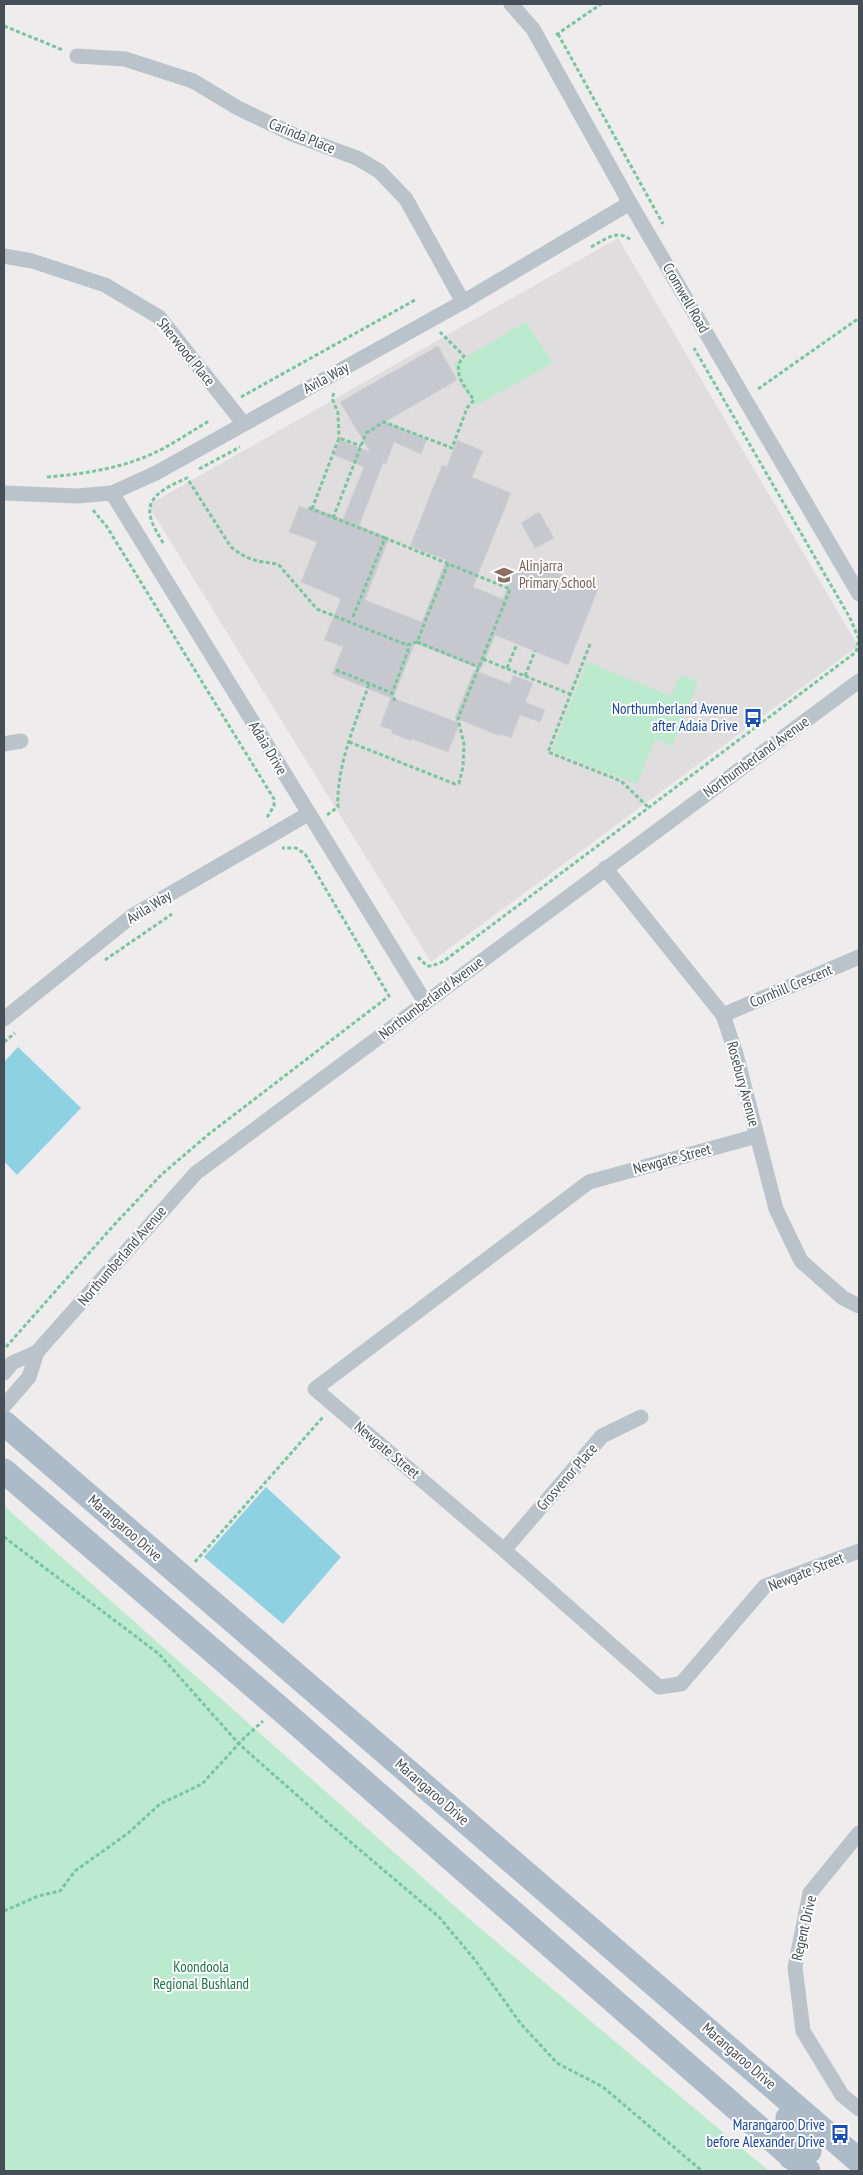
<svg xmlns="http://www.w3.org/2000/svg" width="863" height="2175" viewBox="0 0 863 2175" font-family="'PT Sans Narrow',sans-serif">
<rect width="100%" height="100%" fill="#eeecec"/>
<path fill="#dfdddd" d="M618,238L858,646L431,962L148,505Z"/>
<g fill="#bceace">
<path d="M526,322L553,363L475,406L462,385L454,364Z"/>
<path d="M587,662L671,696L680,675L698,682L672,746L655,739L637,784L552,751Z"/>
<path d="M4,1506L467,1917L769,2171H4Z"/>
</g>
<g fill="#8dd1e3">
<path d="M18,1047L81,1108L17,1175L4,1161V1062Z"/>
<path d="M266,1487L341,1557L283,1624L204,1557Z"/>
</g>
<g fill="#c7c8ce" stroke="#d0d2d7">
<path d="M438,346L457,380L385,422L427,439L421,454L394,442L386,464L383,463L359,526L389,538L365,600L422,622L446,560L410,546L442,465L447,467L457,440L483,451L472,477L511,493L473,587L503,599L513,574L520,570L528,562L598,589L568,665L495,635L481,669L415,643L393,698L460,723L448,752L412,739L411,741L391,733L392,730L380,726L391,698L332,674L343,647L324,640L341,599L301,582L317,542L289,532L299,506L307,509L309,506L343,519L364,467L334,455L340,440L370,452L340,402Z"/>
<path d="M539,512L554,538L535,548L521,523Z"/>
<path d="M474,670L510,684L513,675L533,683L525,702L545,710L540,722L520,715L511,738L501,734L500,736L455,718Z"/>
</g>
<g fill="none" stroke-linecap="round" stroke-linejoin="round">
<g stroke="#78c59f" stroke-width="3" stroke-dasharray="4 2.5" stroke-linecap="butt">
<path d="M4,26L63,50"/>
<path d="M558,34L663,224"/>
<path d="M556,35L601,4"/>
<path d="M591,247C606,239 618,228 632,241"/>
<path d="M758,389L859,318"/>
<path d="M334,393L332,398L338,413L339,438"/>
<path d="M241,397L415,300"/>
<path d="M199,469L240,447"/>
<path d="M47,477C83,474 118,469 152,454C172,445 190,432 209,421"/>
<path d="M309,508L385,538"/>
<path d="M312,509L339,438L361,446"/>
<path d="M93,510L107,527L274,799V806L266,819"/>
<path d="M333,518L366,433L384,422L452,448L467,408L474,400C465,387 450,371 464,356L440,332"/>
<path d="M163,543C159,535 151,524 150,514C147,494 172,485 187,478L231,547C249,561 256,561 278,564L317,609L407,645L417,642L448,564"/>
<path d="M417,642L479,667"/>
<path d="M590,644L548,752L621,781L648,807"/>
<path d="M483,659L570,694"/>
<path d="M507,668L517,644"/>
<path d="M336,670L392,693"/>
<path d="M525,676L535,651"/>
<path d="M395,701L392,693L408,651L407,645"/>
<path d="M349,742L455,784L459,783L463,767L464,744L458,719L510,589L385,538L352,619"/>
<path d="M327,815L338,807C336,766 356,722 369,684"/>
<path d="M418,957L427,966H432L444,961L856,652L859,639L850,618L694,348"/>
<path d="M105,960L172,914"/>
<path d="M4,1042L15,1033"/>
<path d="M6,1347L113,1226L162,1174L209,1134L389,996L305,854L296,848H282"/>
<path d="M4,1537L159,1654L239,1744L334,1828L439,1917L475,1960L521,2024L557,2063L603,2087L702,2171"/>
<path d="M195,1562L323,1417"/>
<path d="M4,1911L38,1896L60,1891L75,1871L127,1834L160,1804L202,1784L245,1737L263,1721"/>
</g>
<g stroke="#bbc3ca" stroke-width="15">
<path d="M511,4L533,29L630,203L859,594"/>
<path d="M77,56L125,59L193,81L238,108L292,134L357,158L379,171L406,199L463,302"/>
<path d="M4,256L32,261L105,285L159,317L244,424"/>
<path d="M4,493L77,496L112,493L156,473L463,302L630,203"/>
<path d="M112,493L425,1002"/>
<path d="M4,744L21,741"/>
<path d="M605,868L723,1015L736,1054L776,1209L801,1261L843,1298L859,1306"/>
<path d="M723,1015L859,957"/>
<path d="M4,1019L132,916L308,814"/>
<path d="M757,1136L589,1182L315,1389L504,1550L659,1687L681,1684L765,1586L859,1551"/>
<path d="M4,1373L12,1363L37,1352"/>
<path d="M4,1406L29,1377L37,1352L196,1173L859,681"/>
<path d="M504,1550L602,1436L641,1417"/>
<path d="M859,1833L810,1893L795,1967L803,2031L842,2095L859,2109"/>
</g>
<g stroke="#adbbc9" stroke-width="25">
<path d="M4,1423L859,2161"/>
<path d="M4,1471L277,1706L808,2171"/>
<path d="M788,2118L810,2142L809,2151L801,2156L791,2157"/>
</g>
</g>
<defs>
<g id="school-bare" transform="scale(1.5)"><path d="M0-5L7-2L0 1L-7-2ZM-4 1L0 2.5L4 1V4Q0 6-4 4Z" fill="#8d6e63" stroke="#fff" stroke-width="2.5" paint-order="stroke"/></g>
<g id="bus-bare" transform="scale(1.5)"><path d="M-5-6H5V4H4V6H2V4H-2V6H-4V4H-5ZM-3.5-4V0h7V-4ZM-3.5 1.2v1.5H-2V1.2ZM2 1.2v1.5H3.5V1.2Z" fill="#1a4fb4" stroke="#fff" stroke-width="2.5" paint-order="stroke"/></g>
</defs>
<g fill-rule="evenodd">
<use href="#school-bare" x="504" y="575"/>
<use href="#bus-bare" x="753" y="718"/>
<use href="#bus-bare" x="840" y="2134"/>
</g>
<g text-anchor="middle" stroke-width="4" stroke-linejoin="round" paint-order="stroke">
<g font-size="15" fill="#464f57" stroke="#fff">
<text transform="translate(302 136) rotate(22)" y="5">Carinda Place</text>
<text transform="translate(686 298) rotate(60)" y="5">Cromwell Road</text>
<text transform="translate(186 352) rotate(51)" y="5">Sherwood Place</text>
<text transform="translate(326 378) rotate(-29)" y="5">Avila Way</text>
<text transform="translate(268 748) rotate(59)" y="5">Adaia Drive</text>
<text transform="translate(756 757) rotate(-36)" y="5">Northumberland Avenue</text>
<text transform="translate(149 907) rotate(-32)" y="5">Avila Way</text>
<text transform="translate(791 986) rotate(-23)" y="5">Cornhill Crescent</text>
<text transform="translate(431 998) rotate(-37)" y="5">Northumberland Avenue</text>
<text transform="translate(743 1084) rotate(75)" y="5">Rosebury Avenue</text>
<text transform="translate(672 1159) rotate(-15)" y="5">Newgate Street</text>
<text transform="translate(122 1256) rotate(-49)" y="5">Northumberland Avenue</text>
<text transform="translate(387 1450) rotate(40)" y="5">Newgate Street</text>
<text transform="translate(567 1477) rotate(-49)" y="5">Grosvenor Place</text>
<text transform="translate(125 1528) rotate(41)" y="5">Marangaroo Drive</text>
<text transform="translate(806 1572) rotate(-22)" y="5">Newgate Street</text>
<text transform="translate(432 1792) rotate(41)" y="5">Marangaroo Drive</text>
<text transform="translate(804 1928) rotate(-77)" y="5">Regent Drive</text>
<text transform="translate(739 2056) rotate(41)" y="5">Marangaroo Drive</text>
</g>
<g font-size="15" fill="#785e54" stroke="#fff" text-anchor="start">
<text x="519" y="571">Alinjarra<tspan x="519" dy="17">Primary School</tspan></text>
</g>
<g font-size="15" fill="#164399" stroke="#fff" text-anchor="end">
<text x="738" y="714">Northumberland Avenue<tspan x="738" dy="17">after Adaia Drive</tspan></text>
<text x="825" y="2130">Marangaroo Drive<tspan x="825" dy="17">before Alexander Drive</tspan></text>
</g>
<g font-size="15" fill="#1d7248" stroke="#fff">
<text x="201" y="1972">Koondoola<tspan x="201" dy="17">Regional Bushland</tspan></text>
</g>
</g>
<rect width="863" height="2175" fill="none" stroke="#464f57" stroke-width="10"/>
</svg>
